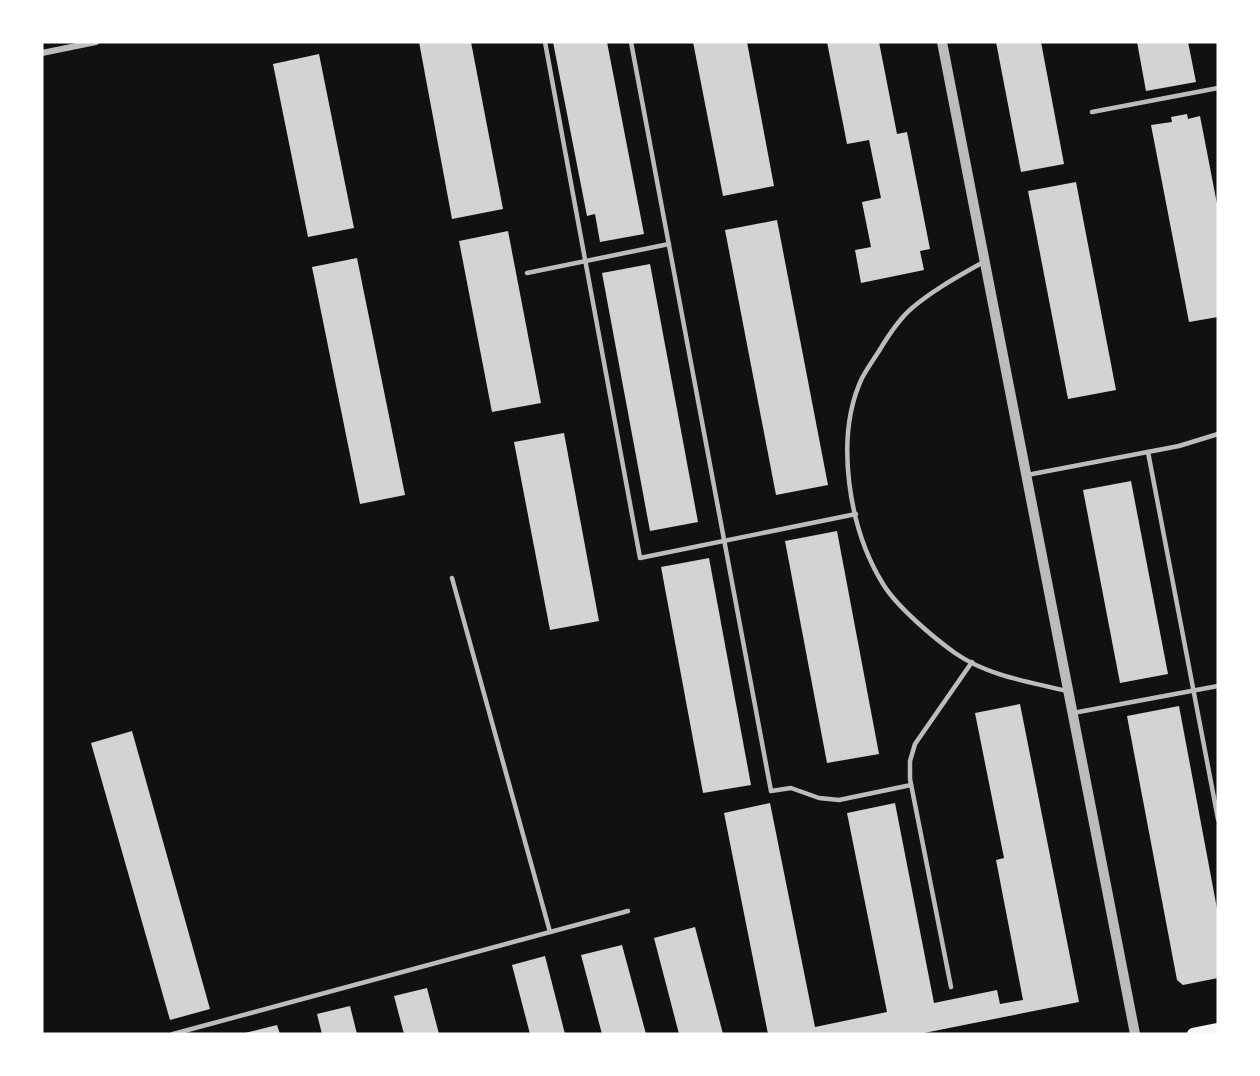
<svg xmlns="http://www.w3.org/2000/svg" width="1260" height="1076" viewBox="0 0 1260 1076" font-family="Lora,serif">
<rect width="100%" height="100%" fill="#111"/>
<g fill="#d3d3d3">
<path d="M419,42H471L503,209L452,219Z"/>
<path d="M553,42H607L644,234L600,242L595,214L587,216Z"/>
<path d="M693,42H747L774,186L723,196Z"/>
<path d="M827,42H879L897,134L907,132L930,249L920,251L924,270L861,283L855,250L871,247L862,202L881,198L869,140L847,144Z"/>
<path d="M996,42H1041L1064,164L1021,172Z"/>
<path d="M1137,42H1188L1196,82L1146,91Z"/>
<path d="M319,54L354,228L308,237L273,64Z"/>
<path d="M1187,114L1188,119L1200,116L1218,209V317L1189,322L1151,125L1172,122L1171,117Z"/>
<path d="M1076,182L1116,390L1068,399L1028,191Z"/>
<path d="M777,220L828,485L776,495L725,230Z"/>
<path d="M508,231L541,403L492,412L459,241Z"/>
<path d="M357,258L405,495L360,504L312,267Z"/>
<path d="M650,264L698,522L650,531L602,273Z"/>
<path d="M564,433L599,621L550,630L514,442Z"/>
<path d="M1131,481L1168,674L1120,683L1083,490Z"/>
<path d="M837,531L879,754L827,763L785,541Z"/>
<path d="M709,558L751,785L703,793L661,567Z"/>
<path d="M1020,704L1079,1002L919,1034H768L724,813L770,803L815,1027L887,1012L847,813L895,803L934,1003L997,990L1000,1004L1023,1000L996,860L1004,858L975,713Z"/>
<path d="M1179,706L1218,914V978L1183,985L1177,980L1127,716Z"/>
<path d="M132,731L210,1009L170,1020L91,743Z"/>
<path d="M695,927L723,1034H679L654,938Z"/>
<path d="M622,945L646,1034H602L581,955Z"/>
<path d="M545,956L565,1034H530L512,965Z"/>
<path d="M427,988L439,1034H404L394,996Z"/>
<path d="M350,1006L357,1034H322L317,1014Z"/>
<path d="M277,1025L280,1034H245V1033Z"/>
</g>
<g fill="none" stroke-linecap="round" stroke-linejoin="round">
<g stroke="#bcbcbc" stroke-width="4.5">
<path d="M545,42L640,558L856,514"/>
<path d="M631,42L771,791L791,788L819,798L839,800L911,785"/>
<path d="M1092,112L1218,88"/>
<path d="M985,261C961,275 934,289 912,308C899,319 888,336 879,351C873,360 867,369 862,378C834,438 849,529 883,584C897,607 934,638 955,653C988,676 1030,682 1067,691"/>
<path d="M527,273L669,244"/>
<path d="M1148,452L1218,819"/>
<path d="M1027,475L1179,446L1218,434"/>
<path d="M452,578L550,932"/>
<path d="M1073,713L1218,686"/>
<path d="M951,987L910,779V761L915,744L972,662"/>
<path d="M173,1034L628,911"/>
</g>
<path stroke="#bcbcbc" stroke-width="6" d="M42,53L96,42"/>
<path stroke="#bcbcbc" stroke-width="10" d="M942,42L1135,1034"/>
<path stroke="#f5f5f5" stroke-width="12" d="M1193,1034L1218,1029"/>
</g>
<rect width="1260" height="1076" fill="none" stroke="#ffffff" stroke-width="87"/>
</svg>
